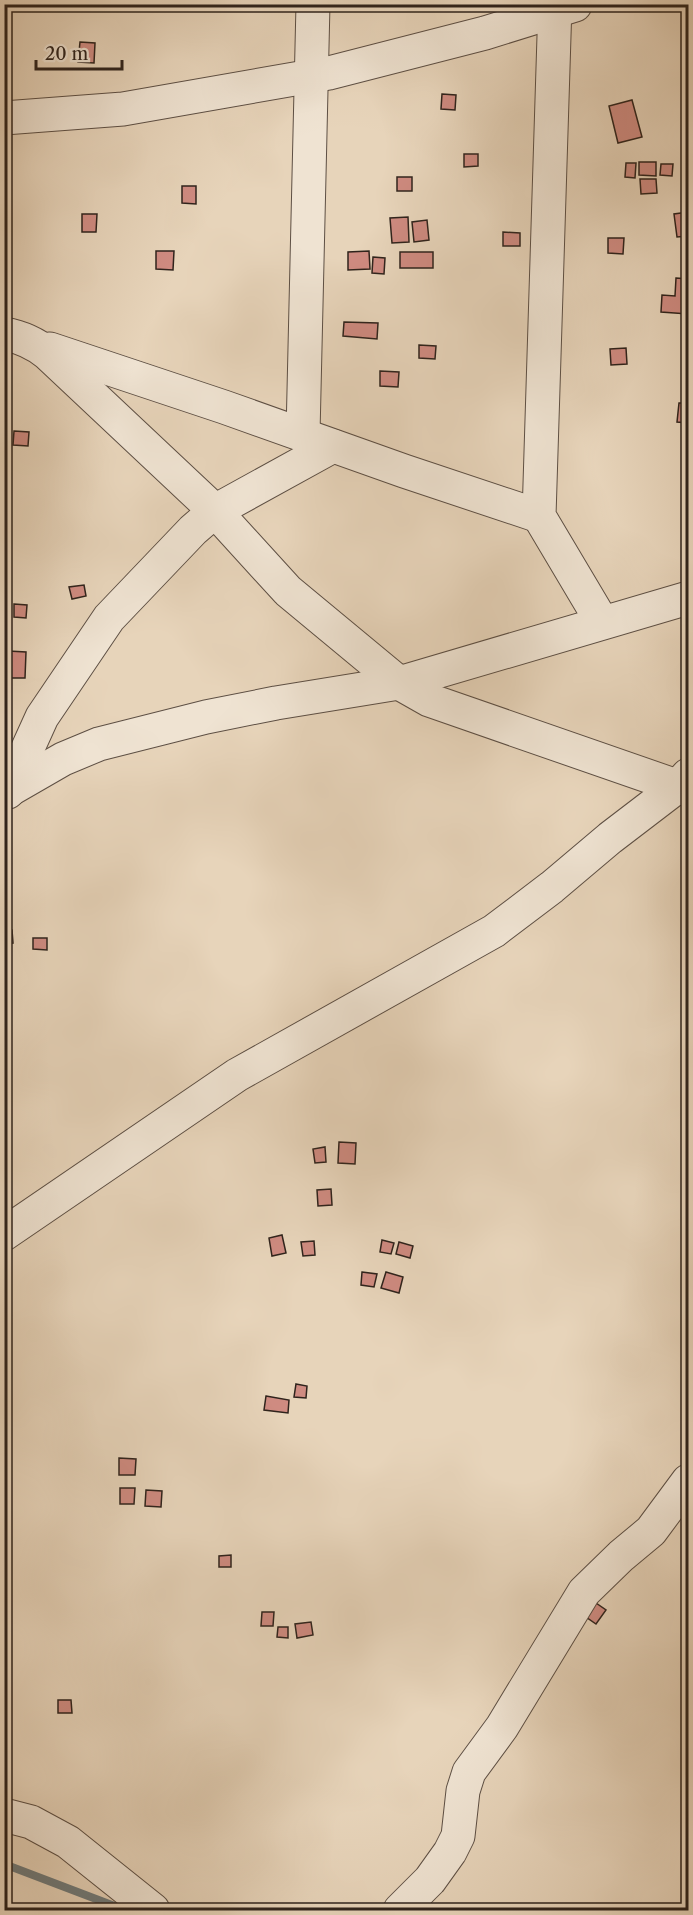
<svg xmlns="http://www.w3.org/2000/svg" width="693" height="1915" viewBox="0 0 693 1915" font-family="'Libre Caslon Text',serif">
<rect width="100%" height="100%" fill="#e7d4ba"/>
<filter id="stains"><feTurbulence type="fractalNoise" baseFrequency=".00333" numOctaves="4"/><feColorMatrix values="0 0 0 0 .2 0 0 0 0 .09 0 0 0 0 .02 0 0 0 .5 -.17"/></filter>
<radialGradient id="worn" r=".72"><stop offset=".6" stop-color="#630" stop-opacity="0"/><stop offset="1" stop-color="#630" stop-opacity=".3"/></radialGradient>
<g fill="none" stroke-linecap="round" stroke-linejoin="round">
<path stroke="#707b7b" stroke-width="8" d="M4,1864L125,1910"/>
</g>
<g fill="#cf8b81" stroke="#2f231c" stroke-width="1.5">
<path d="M80,42L95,43L94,63L78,62Z"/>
<path d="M442,94L456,95L455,110L441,109Z"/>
<path d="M632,100L642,137L618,143L609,106Z"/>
<path d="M464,154H478V166L464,167Z"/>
<path d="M639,162H656V176L639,175Z"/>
<path d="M626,163H636L635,178L625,177Z"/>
<path d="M661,164H673L672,176L660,175Z"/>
<rect x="397" y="177" width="15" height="14"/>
<path d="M640,179H656L657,193L641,194Z"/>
<path d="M182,186H196V204L182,203Z"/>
<path d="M688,212V236L677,237L674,214Z"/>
<path d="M82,214H97L96,232H82Z"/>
<path d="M408,217L409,242L392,243L390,218Z"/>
<path d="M427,220L429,240L414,242L412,222Z"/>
<path d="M503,232L520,233V246H503Z"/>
<path d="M608,238H624L623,254L608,253Z"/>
<path d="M156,251H174L173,270L156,269Z"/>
<path d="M369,251L370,269L348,270V252Z"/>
<rect x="400" y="252" width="33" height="16"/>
<path d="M373,257L385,258L384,274L372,273Z"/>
<path d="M676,278L688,279V314L661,312L662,295L675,296Z"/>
<path d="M344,322L378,323L377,339L343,336Z"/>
<path d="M419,345L436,346L435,359L419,358Z"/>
<path d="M626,348L627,364L611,365L610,349Z"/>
<path d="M380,371L399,372L398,387L380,386Z"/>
<path d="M679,403H688V423L677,422Z"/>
<path d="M14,431L29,432L28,446L13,445Z"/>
<path d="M84,585L86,596L72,599L69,587Z"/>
<path d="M14,604L27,605L26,618L14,617Z"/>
<path d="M8,651L26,652L25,678H8Z"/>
<path d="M12,930L13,943L4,944V931Z"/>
<path d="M33,938H47V950L33,949Z"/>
<path d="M339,1142L356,1143L355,1164L338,1163Z"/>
<path d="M325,1147L326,1162L315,1163L313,1149Z"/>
<path d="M331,1189L332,1205L318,1206L317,1190Z"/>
<path d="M282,1235L286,1253L272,1256L269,1238Z"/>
<path d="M382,1240L394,1243L391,1254L380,1252Z"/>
<path d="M314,1241L315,1255L303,1256L301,1242Z"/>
<path d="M399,1242L413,1246L410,1258L396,1254Z"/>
<path d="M362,1272L377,1274L374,1287L361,1285Z"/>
<path d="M386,1272L403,1277L399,1293L381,1288Z"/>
<path d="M296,1384L307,1386L306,1398L294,1397Z"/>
<path d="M266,1396L289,1400L288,1413L264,1410Z"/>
<path d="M119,1458L136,1459L135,1475H119Z"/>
<path d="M120,1488H135L134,1504H120Z"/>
<path d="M146,1490L162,1491L161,1507L145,1506Z"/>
<path d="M231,1555V1567H219V1556Z"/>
<path d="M596,1603L606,1610L596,1624L586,1617Z"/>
<path d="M262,1612H274L273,1626H261Z"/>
<path d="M311,1622L313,1635L297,1638L295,1624Z"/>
<path d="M278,1627H288V1638L277,1637Z"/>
<path d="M58,1700H71L72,1713H58Z"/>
</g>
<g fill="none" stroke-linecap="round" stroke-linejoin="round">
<g stroke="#5d4f44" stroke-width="35">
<g id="minor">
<path d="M555,4L539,516L602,622"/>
<path d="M4,118L123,109L329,73L485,33L575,5"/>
<path d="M4,334C21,337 35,343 48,354L215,511L288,591L399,683L429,700L688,790"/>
<path d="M50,349L224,407L404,471L539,516"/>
<path d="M303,434L313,4"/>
<path d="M8,792L42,717L109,618L193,530L215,511L333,446"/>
<path d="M4,793L63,759L99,744L206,717L276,703L399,683L688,598"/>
<path d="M4,1234L237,1075L494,931L552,887L610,838L678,786L688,775"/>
<path d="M4,1815L31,1822L68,1842L153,1910"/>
<path d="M400,1910L430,1880L450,1852L458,1836L463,1791L469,1772L502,1727L584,1592L621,1556L651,1531L688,1481"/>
</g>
</g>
<use href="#minor" stroke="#efe3d2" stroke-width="33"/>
</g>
<rect width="693" height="1915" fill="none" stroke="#e7d4ba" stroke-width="24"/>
<rect x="6" y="6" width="681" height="1903" fill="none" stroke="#2f231c" stroke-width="3"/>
<rect x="12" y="12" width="669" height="1891" fill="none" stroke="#2f231c" stroke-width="1.5"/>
<path d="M36 60v9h86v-9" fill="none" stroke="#2f231c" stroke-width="3"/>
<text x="45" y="60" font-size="18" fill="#2f231c" stroke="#efe3d2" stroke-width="4.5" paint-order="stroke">20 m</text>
<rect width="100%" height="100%" filter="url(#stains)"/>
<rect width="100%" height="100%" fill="url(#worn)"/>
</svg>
